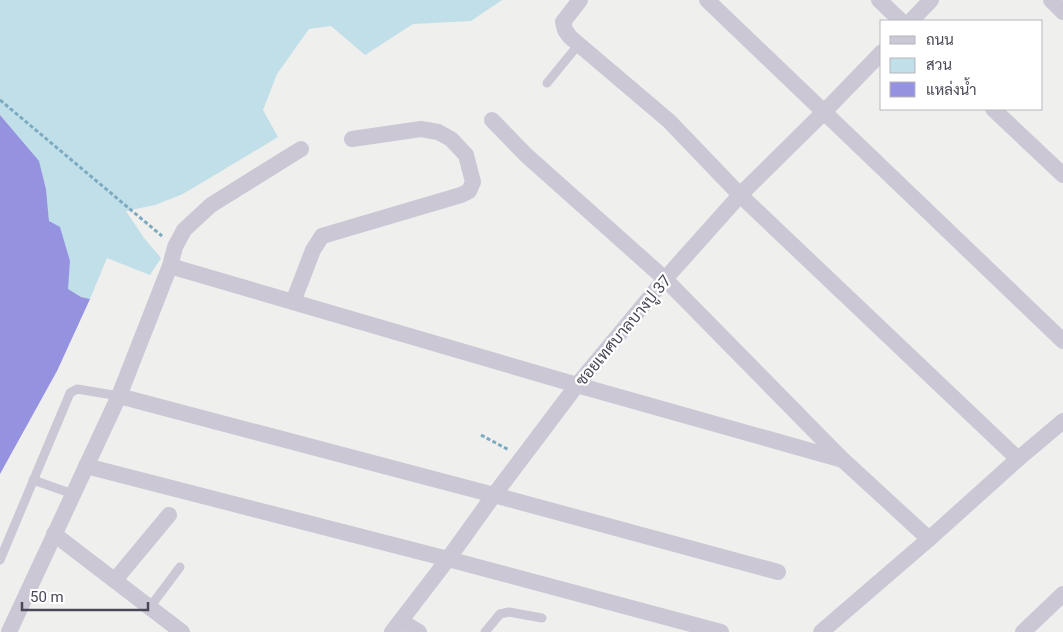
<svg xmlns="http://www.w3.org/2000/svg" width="1063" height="632" viewBox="0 0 1063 632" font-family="Roboto,Sarabun,sans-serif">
<rect width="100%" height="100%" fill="#efefed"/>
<path fill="#c0dfe8" d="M0,0H502L471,21L413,24L365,55L331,26L309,29L277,74L263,110L278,137L183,194L155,205L126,211L144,238L161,258L150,275L107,258L90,299L81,297L67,289L70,261L49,221L46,189L39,162L0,115Z"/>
<path fill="#9592e0" d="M0,115L39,161L46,189L49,221L60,227L70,261L68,289L81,297L90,299L57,371L0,474Z"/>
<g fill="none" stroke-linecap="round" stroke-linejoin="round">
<g stroke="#7caac1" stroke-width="3" stroke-dasharray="4 2.5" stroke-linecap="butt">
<path d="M0,100L162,236"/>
<path d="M481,435L509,450"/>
</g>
<g stroke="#cbc7d5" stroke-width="9">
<path d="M547,83L579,44"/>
<path d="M33,480L73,494"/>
<path d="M0,560L70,393L77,389L119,396"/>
<path d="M150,607L180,567"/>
<path d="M485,632L500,614L509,612L542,618"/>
</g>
<g stroke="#cbc7d5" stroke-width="16">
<path d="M580,0L563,22L565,30L570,37L669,121L740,195L1018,459"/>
<path d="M707,0L1063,341"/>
<path d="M879,0L901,21"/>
<path d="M1051,0L1063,12"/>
<path d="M911,21L931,0"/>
<path d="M993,109L1063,175"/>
<path d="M492,120L526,155L665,279L843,460L929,539"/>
<path d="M170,266L577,385L843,460"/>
<path d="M293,302L313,250L322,236L461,195L469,191L473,182L466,155L451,139L438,132L421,129L352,139"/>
<path d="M119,396L494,495L778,572"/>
<path d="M86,466L448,559L721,632"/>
<path d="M54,534L182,632"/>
<path d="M115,580L169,515"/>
<path d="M401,621L419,632"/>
<path d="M9,632L119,396L170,266L175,247L184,230L211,205L301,149"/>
<path d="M392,632L448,559L494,495L577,385L665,279L740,195L824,112L882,52"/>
<path d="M821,632L929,539L1018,459L1063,421"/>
<path d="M1023,632L1063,594"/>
</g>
</g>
<g text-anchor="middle" stroke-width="4.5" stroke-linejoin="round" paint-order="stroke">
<g font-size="16" fill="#4c4757" stroke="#fff">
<text transform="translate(623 330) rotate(-50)" y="6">ซอยเทศบาลบางปู 37</text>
</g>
</g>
<rect x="880" y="20" width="162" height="90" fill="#ffffff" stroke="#b7b5bc"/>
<rect x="890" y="36" width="25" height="8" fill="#cbc7d5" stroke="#b7b5bc"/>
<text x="926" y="45" font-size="15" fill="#4c4757">ถนน</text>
<rect x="890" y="58" width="25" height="15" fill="#c0dfe8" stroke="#b7b5bc"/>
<text x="926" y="70" font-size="15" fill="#4c4757">สวน</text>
<rect x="890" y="82" width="25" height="15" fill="#9592e0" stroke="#b7b5bc"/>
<text x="926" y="95" font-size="15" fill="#4c4757">แหล่งน้ำ</text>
<path d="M22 602v8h126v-8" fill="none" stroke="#4c4757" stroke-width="2.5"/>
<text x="30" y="602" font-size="15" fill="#4c4757" stroke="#ffffff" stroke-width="4" paint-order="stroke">50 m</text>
</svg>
